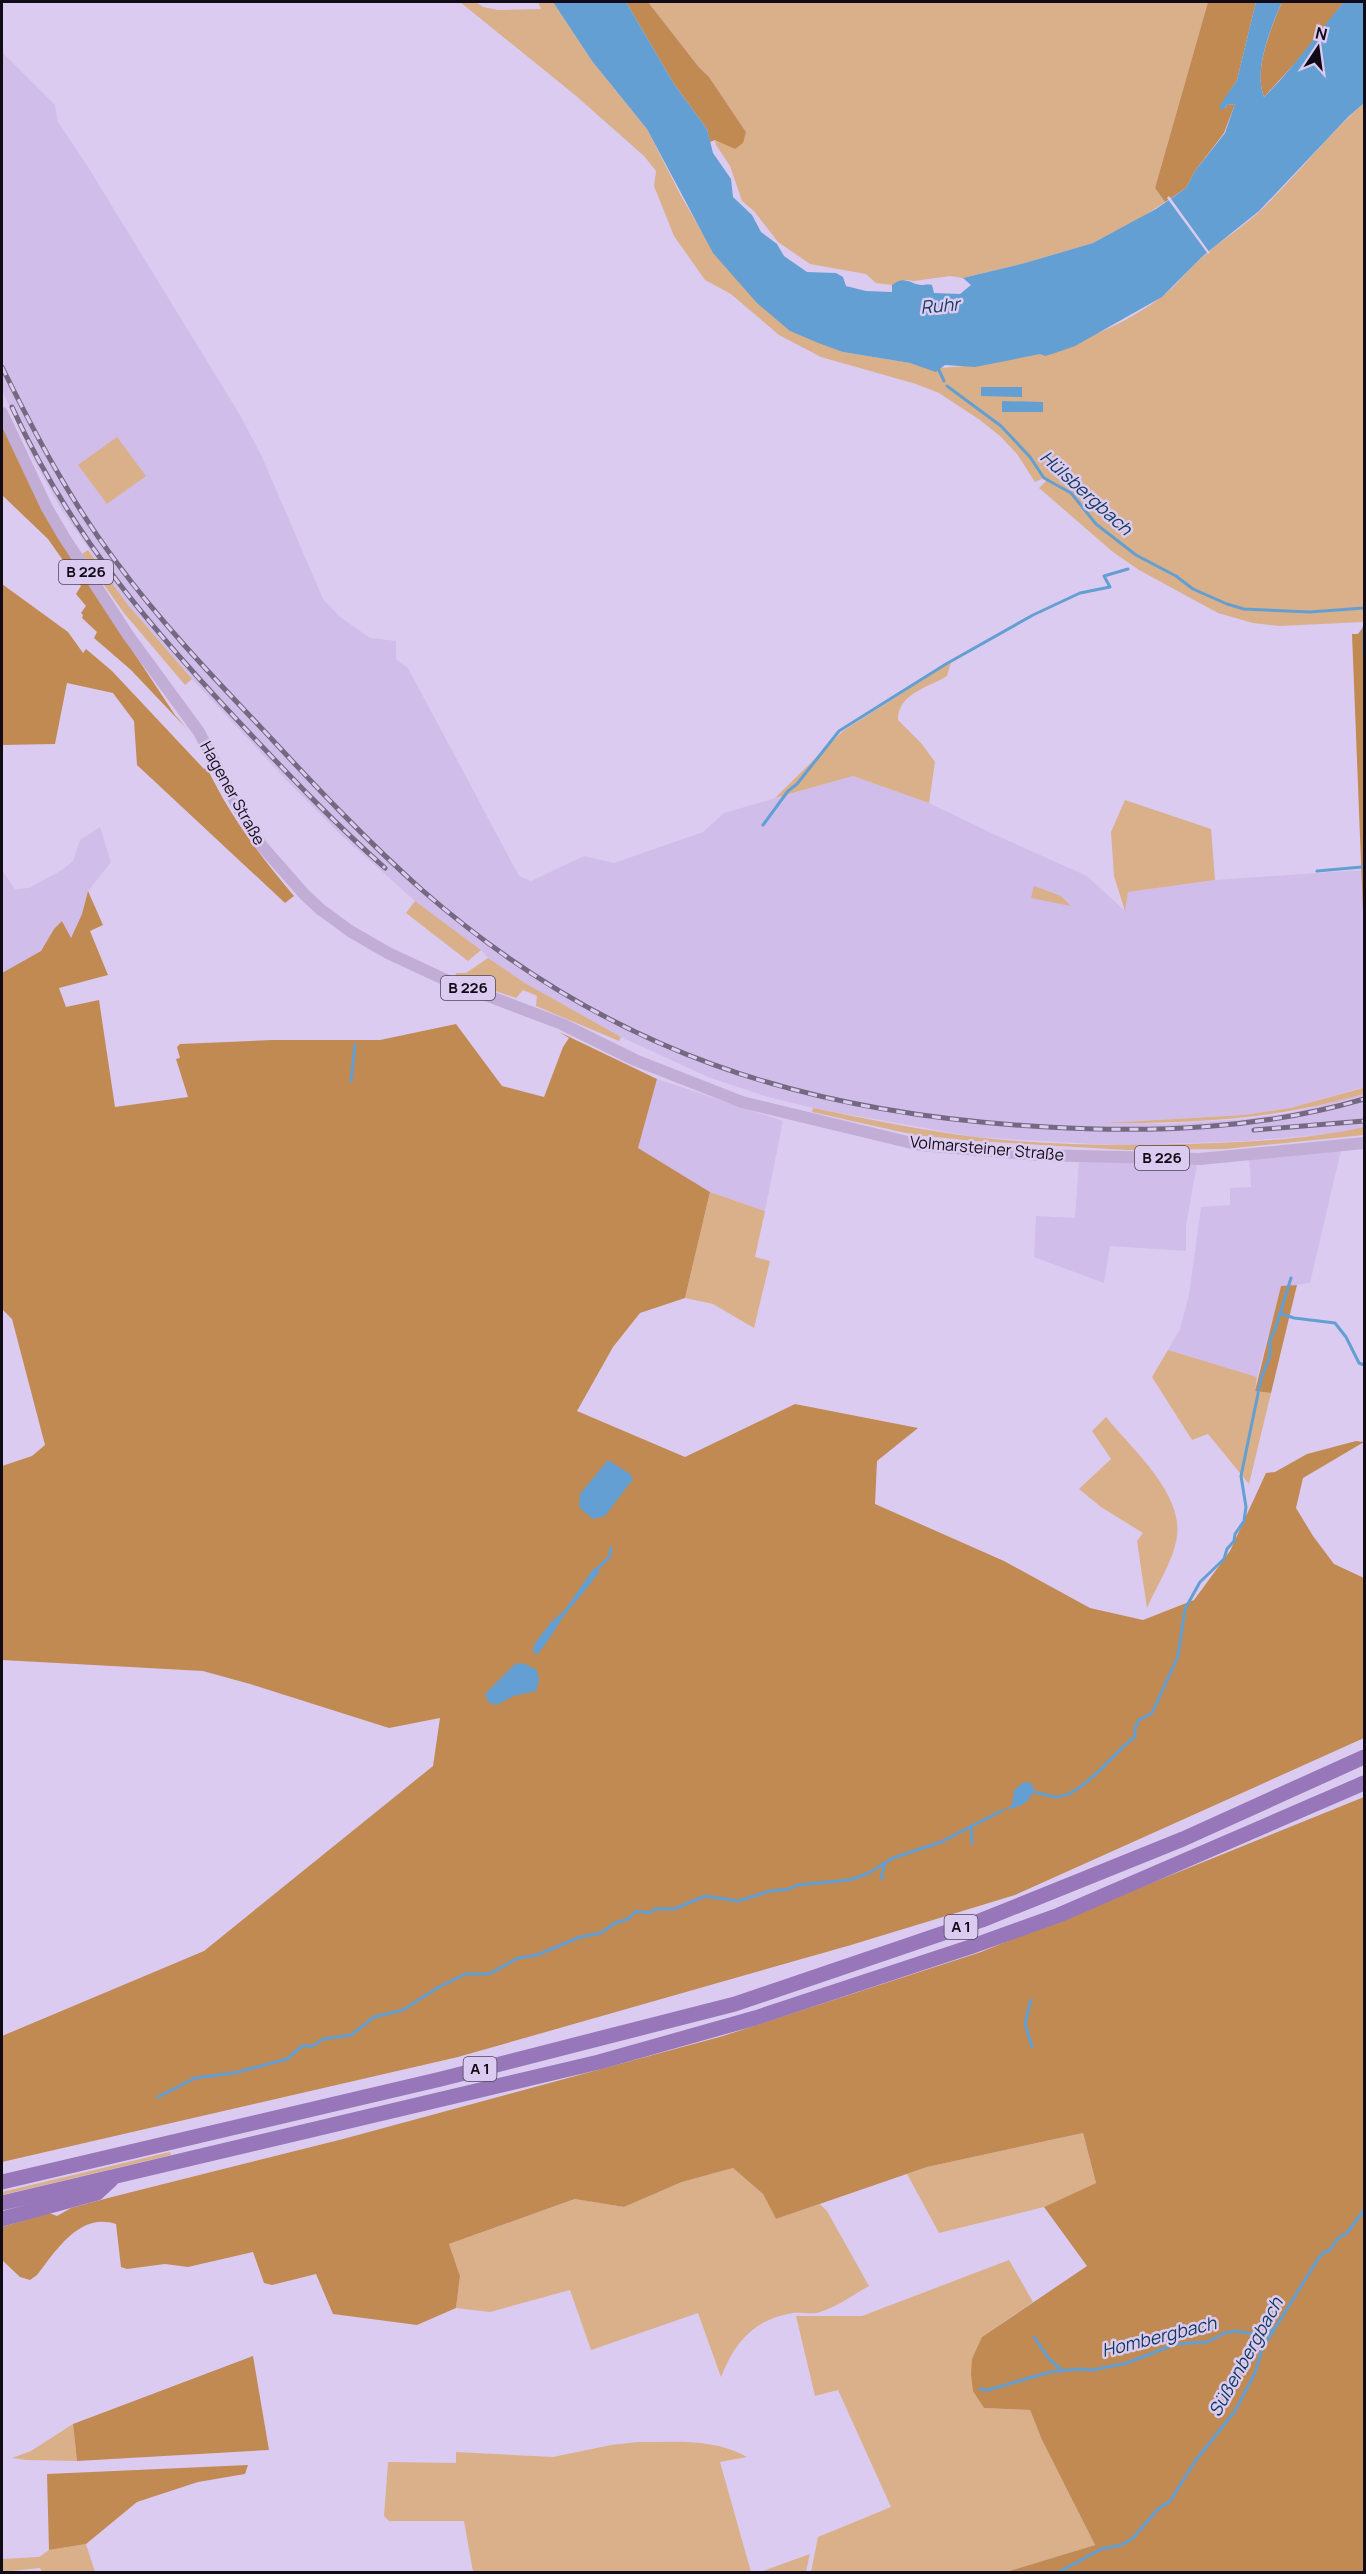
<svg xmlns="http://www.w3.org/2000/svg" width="1366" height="2574" viewBox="0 0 1366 2574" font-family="Manrope,sans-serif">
<rect width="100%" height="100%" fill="#dccbf0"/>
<g fill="#d1bde9">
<path d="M2,52L55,105L58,122L88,167L240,415L262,457L323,599L339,616L370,638L396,641V659L408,668L519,876L531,881L584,856L614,863L703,832L724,813L853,776L929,803L991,833L1087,876L1124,910L1128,892L1215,880L1362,870L1364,937V1087L1290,1108L1244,1115L1116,1122L1167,1124L1244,1119L1289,1113L1364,1094V1127L1330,1134L1246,1141L1136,1145L1094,1144L975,1137L813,1108L765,1096L708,1077L621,1037L525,983L488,958L481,950L415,901L342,836L289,783L192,679L128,605L61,509L32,457L2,390Z"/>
<path d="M100,827L111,862L88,891L82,914L70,939L63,921L54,929L41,951L2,973V870L15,889L29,888L62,870L73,861L80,840Z"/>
<path d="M657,1079L783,1121L765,1211L710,1192L638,1148Z"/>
<path d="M1342,1146L1310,1283L1281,1287L1257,1377L1168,1350L1180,1329L1189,1295L1201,1207L1230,1205V1188L1251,1187L1249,1155Z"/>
<path d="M1079,1161L1197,1165L1186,1225V1251L1110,1246L1104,1283L1034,1257L1036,1216L1075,1218Z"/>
</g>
<g fill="#d9b089">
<path d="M460,2H476L483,7L498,10L541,9L538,2H553L592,61L647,129L681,196L701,230L843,352L910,363L936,371L940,368C1016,363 1098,344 1160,298C1177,286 1190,267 1206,254C1223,239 1243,227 1260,211C1296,176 1327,136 1364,103V622L1279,626L1253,623L1218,613L1139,570L1113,552L1039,488L1047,480L1044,478L1035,482L1017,454L1000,436L980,420L939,393L916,384L821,357L779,335L731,294L705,280L674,236L654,186L656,171L644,156L575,95Z"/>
<path d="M648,2H1208L1155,188L1165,202L1138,220L1093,243L1025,263L963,278L950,276L914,281L905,280L892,285L876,283L866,274L810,264L778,242L754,211L742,201L730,166L716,145L715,140L746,132L709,77L698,66Z"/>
<path d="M117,437L146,476L107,504L78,465Z"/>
<path d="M88,550L128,605L192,679L185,685L124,613L82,554Z"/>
<path d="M951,662L947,676C928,688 898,693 898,720L921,743L935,762L929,803L853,776L775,798L843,731Z"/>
<path d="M1125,800L1211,829L1215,880L1128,892L1125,911L1114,876L1111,832Z"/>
<path d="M1034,886L1061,896L1071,906L1031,898Z"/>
<path d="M415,901L481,950L468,961L406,913Z"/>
<path d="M488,958L525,983L621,1037L619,1041L536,1006L537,996L523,990L516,998L455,977L456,973H466Z"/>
<path d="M1363,1088L1364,1094C1279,1119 1192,1124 1103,1123L1244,1115L1290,1108Z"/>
<path d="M813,1108C867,1119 921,1130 975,1137C1054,1146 1136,1146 1216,1143C1266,1141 1315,1138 1364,1127V1135L1225,1149L1127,1150L974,1141L915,1135L812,1112Z"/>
<path d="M710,1192L765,1211L755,1257L770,1261L754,1328L713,1304L685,1298Z"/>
<path d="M1168,1350L1257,1377L1255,1391L1271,1393L1249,1484L1208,1434L1192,1440L1152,1377Z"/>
<path d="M1106,1417C1131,1448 1183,1493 1177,1536C1174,1560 1157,1585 1147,1608L1137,1541L1143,1533L1101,1507L1079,1489L1111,1459L1092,1431Z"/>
<path d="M1083,2133L1096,2183L1044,2207L939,2233L907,2174L927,2167Z"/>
<path d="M170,2152L171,2155L2,2195V2192Z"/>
<path d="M733,2168L763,2194L776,2219L820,2204L827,2211L869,2286C854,2294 837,2307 820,2312C812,2315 801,2312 793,2313C754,2319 735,2342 721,2377L698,2313L591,2350L570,2290L490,2312L456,2308L460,2276L449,2244L576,2199L624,2207L682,2182Z"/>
<path d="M1009,2260L1033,2302L982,2337L984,2408L1030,2410L1042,2440L1095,2545L1006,2572H811L818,2537L891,2507L838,2390L815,2396L796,2316H862Z"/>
<path d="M73,2424L77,2461L26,2460L12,2458L31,2451Z"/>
<path d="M638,2442C675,2442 714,2438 747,2457L720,2462L751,2572H473L464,2521H389L384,2516L388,2462L456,2463V2452L553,2457L611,2445Z"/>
<path d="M86,2544L95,2572H42L40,2568L2,2572V2559L39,2557L49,2550Z"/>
<path d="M810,2553L806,2572H760L810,2554Z"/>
</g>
<g fill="#c18a53">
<path d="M626,2H648L698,66L709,77L746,132L743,143L735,149L715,140L710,142L707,129L674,84Z"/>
<path d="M1208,2H1256L1237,80L1220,106L1225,108L1227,105L1235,104L1224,133L1195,171L1186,188L1165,202L1155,188Z"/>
<path d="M1282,2H1344L1297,61L1264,97C1253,70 1271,28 1282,2Z"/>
<path d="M2,422L132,650L175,715L187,729L131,670L94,638L97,632L82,618L83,615L81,613L86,606L76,594L81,586L48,539L2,495Z"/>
<path d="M2,584L68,632L83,653L86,649L112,671L204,769L207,768C230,816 260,856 294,896L285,903L137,765L134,721L113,693L67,683L55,744L2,745Z"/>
<path d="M1364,626V937L1352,634H1358Z"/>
<path d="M88,891L103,925L90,931L108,975L59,988L66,1007L99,1000L115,1107L188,1097L176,1059L180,1058L177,1047L180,1044L272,1040H380L456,1024L502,1086L544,1097L563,1047L569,1038L559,1032L657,1079L638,1148L710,1192L685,1298L640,1313L613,1347L577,1411L685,1457L795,1404L918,1428L877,1461L875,1504L1004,1561L1090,1608L1143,1620L1194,1600L1230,1551L1266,1473L1275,1472L1307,1454L1356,1441L1364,1442L1303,1478L1296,1508L1313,1536L1334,1564L1364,1578V1738L1015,1895L851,1945L458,2057L2,2162V2036L204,1951L433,1766L440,1718L389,1728L250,1684L203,1671L2,1660V1466L32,1456L45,1445L12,1319L2,1309V973L41,951L54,929L62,921L71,938L82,914Z"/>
<path d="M1297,1285L1271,1393L1255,1391L1281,1286Z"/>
<path d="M1364,1797V2572H1006L1095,2545L1042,2440L1030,2410L984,2408L973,2391L971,2374L972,2359L982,2337L1087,2266L1044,2207L1096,2183L1083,2133L927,2167L776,2219L763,2194L733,2168L682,2182L624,2207L575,2199L449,2244L460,2276L456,2308L417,2325L333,2314L316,2274L272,2285L264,2283L253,2252L188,2267L165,2264L127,2269L121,2267L116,2224C79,2212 56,2251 37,2275L30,2280L20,2277L2,2260V2227L49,2213L57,2216L71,2208L108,2198L343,2139L723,2036L981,1952Z"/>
<path d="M253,2356L269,2450L77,2461L73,2424Z"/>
<path d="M248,2465L245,2474L198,2482L137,2502L86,2544L49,2550L47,2474Z"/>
</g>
<g fill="#639fd2">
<path d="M553,2H626L674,84L707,129L713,153L731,179L733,197L752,215L761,232L777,244L784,256L807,272L836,273L843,277L846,286L866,291L892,292V285C905,275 910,284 921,285C925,285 928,284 932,285L934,293L960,294L971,285L963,278L1025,263L1093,243L1156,209L1186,188L1195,171L1225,133L1235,104L1227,105L1223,110L1220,109V105L1237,80L1256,2H1282C1271,27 1253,70 1264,97C1294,68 1317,33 1344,2H1364V103L1348,117L1259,211L1204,255L1162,297L1075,346L1055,353L1045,356L1040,354L975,367L945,365L936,372L910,363L843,352L821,344L790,331L757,303L713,253L647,129L592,61Z"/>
<path d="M981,387H1022V397L981,396Z"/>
<path d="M1002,401L1043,402V412H1002Z"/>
<path d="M608,1460L630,1474L633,1479L605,1516L593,1519L579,1507L580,1494Z"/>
<path d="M594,1568L600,1571C589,1586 576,1601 564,1616C555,1628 549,1642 537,1654H534L533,1649L535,1643L552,1621L564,1611Z"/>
<path d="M516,1663L525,1664L537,1670L539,1680L536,1691L514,1696L496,1705L488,1702L485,1694Z"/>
<path d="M1024,1782L1031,1783L1034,1788C1030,1806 1017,1807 1001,1811L1012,1805L1014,1790Z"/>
</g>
<path fill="#dccbf0" d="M1169,196L1210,253L1208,254L1167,198Z"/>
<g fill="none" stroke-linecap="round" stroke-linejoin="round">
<g stroke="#639fd2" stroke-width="3">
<path d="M937,366L944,381"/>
<path d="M947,386L1001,426L1030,457L1044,478L1071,493L1096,524L1136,555L1176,576L1193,589L1227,604L1244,609L1310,612L1364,608"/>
<path d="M1364,627V654"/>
<path d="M763,825L788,791L797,784L839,731L946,664L1033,615L1080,593L1110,587L1104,576L1128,569"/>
<path d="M1317,871L1362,867"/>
<path d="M351,1081L355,1045"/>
<path d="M1279,1313L1294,1318L1335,1323L1346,1337L1359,1363L1364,1365"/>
<path d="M597,1569L610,1556L611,1548"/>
<path d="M1034,1792C1041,1793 1050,1797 1057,1797C1083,1796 1115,1750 1135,1737V1728L1139,1720L1152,1713L1178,1656L1185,1609L1200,1582L1224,1559L1227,1549L1234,1541L1235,1534L1244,1521L1246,1507L1241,1476L1261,1379L1270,1356V1339L1275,1330L1291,1278"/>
<path d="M971,1827L972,1843"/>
<path d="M881,1879L885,1863"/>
<path d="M1031,2000L1025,2023L1032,2047"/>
<path d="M158,2097L195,2078L234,2073L287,2059L302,2046H313L323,2039L351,2035L374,2017L403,2010L437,1988L465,1974H489L518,1958L537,1955L580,1937L601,1933L615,1923L628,1919L636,1911L649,1913L655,1909H674L705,1896L738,1901L770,1891L789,1889L797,1885L849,1880L867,1874L893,1858L941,1842L1001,1811"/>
<path d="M1034,2337L1050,2360L1062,2370"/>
<path d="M980,2389L988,2390L1050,2372L1078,2369L1092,2370L1127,2363L1176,2344L1207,2342L1225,2333L1235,2331L1256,2334L1274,2330"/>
<path d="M1059,2572L1101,2549L1121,2545L1132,2539L1158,2509L1170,2501L1196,2460L1235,2411L1255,2373L1262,2349L1318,2259L1323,2253L1330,2250L1338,2238L1347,2233L1364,2210"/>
</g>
<path stroke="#c1add6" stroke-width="12" d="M2,413L47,508L64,537L128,635L199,732L238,807L261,845L304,894L320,909L350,931L388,953L446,980L562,1024L635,1060L742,1102L920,1145L1040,1155L1200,1159L1364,1143"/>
<g stroke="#9777ba" stroke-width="15">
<path d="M2,2182L441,2079L735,2004L982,1920L1183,1839L1364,1757"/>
<path d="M2,2203L599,2062L755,2018L970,1947L1059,1915L1364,1783"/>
<path d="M2,2219L97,2193L111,2180"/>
</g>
<g stroke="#746981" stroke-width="5">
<g id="rail">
<path d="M2,367C36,436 71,502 117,563C162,624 215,679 267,734C317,788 367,841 422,890C607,1052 804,1114 1047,1127C1154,1133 1261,1129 1364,1099"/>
<path d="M12,407C69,532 147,624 240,723C287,773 334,823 385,868"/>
<path d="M1254,1130L1364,1121"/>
</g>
</g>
<use href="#rail" stroke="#dccbf0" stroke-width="3" stroke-dasharray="9" stroke-linecap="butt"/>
</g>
<g text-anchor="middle" stroke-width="5" stroke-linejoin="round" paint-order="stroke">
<g fill="#dccbf0" stroke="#4e4558" stroke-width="1.5">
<rect x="59" y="560" width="54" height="24" rx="4.5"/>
<rect x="441" y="976" width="54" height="24" rx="4.5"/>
<rect x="1135" y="1146" width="54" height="24" rx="4.5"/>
<rect x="944.5" y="1915" width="33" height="24" rx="4.5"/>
<rect x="463.5" y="2057" width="33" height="24" rx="4.5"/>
</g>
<g font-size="15" font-weight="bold" fill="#110b17">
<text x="86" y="577">B 226</text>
<text x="468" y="993">B 226</text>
<text x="1162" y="1163">B 226</text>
<text x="961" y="1932">A 1</text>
<text x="480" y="2074">A 1</text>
</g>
<g font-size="16" fill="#110b17" stroke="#dccbf0">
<text transform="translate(233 793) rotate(61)" y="6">Hagener Straße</text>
<text transform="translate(987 1148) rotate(5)" y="6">Volmarsteiner Straße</text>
</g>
<g font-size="18" font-style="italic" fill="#0d3b5d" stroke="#dccbf0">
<text transform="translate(940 306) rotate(-5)" y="6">Ruhr</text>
<text transform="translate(1086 493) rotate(42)" y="6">Hülsbergbach</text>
<text transform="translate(1159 2337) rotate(-14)" y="6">Hombergbach</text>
<text transform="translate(1246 2357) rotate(-61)" y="6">Süßenbergbach</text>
</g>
</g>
<rect width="1366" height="2574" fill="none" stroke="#110b17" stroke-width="6"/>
<g transform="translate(1318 48) rotate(13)" stroke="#dccbf0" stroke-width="4.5" paint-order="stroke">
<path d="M0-4.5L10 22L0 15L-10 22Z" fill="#110b17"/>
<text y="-9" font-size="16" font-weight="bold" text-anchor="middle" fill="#110b17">N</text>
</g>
</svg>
